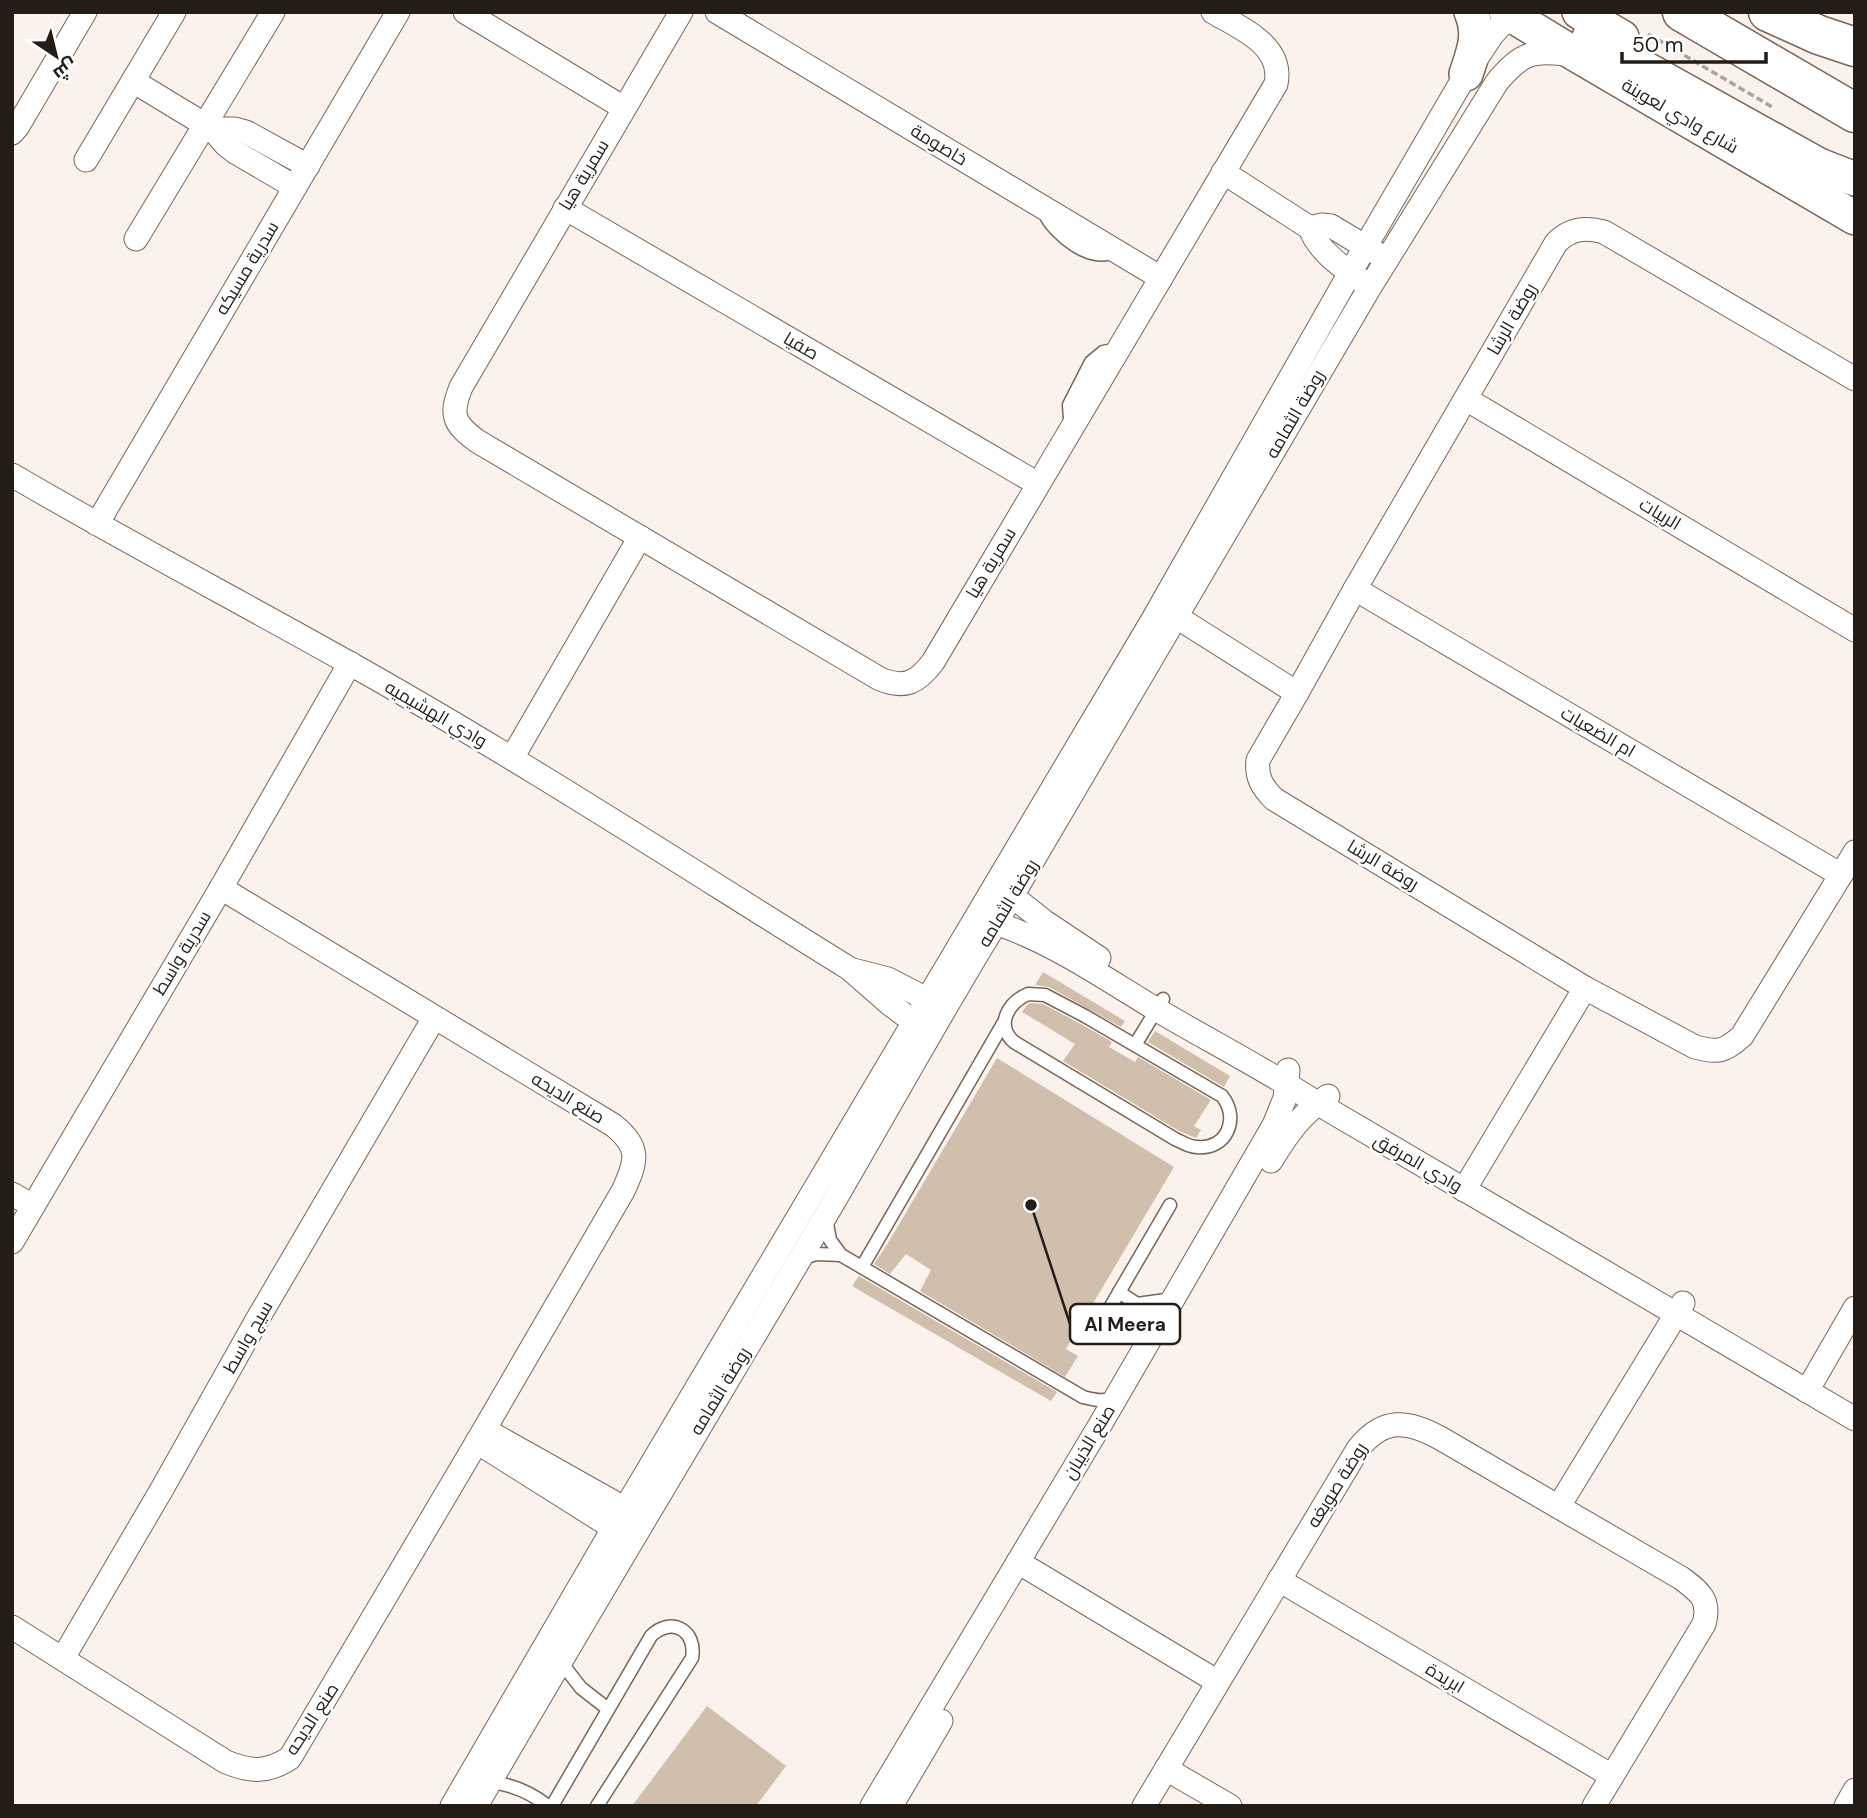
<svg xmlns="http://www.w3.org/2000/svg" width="1867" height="1818" viewBox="0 0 1867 1818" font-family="'DM Sans',Cairo,sans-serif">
<rect width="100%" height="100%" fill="#fcf2ed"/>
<g fill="#cfbfac">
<path d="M1043,972L1125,1021L1121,1027L1049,987L1035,985Z"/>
<path d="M1030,1003L1043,1004L1081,1024L1112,1042L1109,1047L1135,1062L1138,1057L1211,1100L1194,1126L1201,1130L1196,1138L1179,1131L1063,1061L1075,1044L1022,1012L1027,1005Z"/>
<path d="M1155,1031L1230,1076L1224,1087L1148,1042Z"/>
<path d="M997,1058L1174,1167L1066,1349L1078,1356L1065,1377L920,1291L931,1270L906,1254L890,1274L874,1264L888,1243Z"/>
<path d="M859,1276L1057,1392L1051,1401L852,1286Z"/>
<path d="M707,1706L786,1766L756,1806H632Z"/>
</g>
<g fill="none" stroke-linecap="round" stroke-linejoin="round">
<g stroke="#786558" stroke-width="15">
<g id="service">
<path d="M1045,214C1054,234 1092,265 1114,251"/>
<path d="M1072,425L1070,419L1069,405L1091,362L1103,352L1118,349"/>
<path d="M1028,994L1045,995L1085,1016L1222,1096C1240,1118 1227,1150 1197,1147C1189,1147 1182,1142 1175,1139L1014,1042C995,1025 1008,1003 1028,994Z"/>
<path d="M1135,1045L1163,999"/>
<path d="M826,1218L830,1240L841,1255L1083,1397C1095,1400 1106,1403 1116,1396"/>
<path d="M800,1259L816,1254L841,1255"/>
<path d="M862,1267L1004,1022"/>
<path d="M1119,1292L1137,1304L1143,1317L1147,1338"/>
<path d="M1137,1304L1166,1300L1173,1294"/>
<path d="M1097,1330L1170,1205"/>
<path d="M560,1661L581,1688L608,1709"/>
<path d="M489,1782C512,1784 530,1792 548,1806"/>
<path d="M552,1806L651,1636C671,1616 697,1630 692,1658L597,1806"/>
</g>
</g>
<g stroke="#786558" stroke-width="25">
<g id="minor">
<path d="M465,12L624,108"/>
<path d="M681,12L461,387C450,415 453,423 477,441L880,679C905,689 917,683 933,662L1276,84C1284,45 1240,28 1213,12"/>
<path d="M717,12L1161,278"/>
<path d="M133,81L212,129L226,145L235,152L295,187"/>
<path d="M212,129H235L246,132L308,166"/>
<path d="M12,133L18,126L85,12"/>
<path d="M86,160L174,12"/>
<path d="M1223,172L1310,228C1318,251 1342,267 1362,281"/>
<path d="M565,208L1038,484"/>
<path d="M1310,228L1322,225L1331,226L1376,253"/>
<path d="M136,239L273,12"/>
<path d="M1855,379L1604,232C1586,227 1570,228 1556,243L1355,589L1297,693L1258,760C1256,777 1262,787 1274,799L1585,988L1695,1047C1718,1053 1724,1052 1742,1036L1855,852"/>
<path d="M1466,399L1855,630"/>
<path d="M12,475C123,540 237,600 349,663C520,759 684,866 850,969L890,1004L926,1031"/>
<path d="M97,524L398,12"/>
<path d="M1355,589L1841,875"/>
<path d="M1164,609L1297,693"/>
<path d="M512,758L640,537"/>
<path d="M1002,888L1045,922L1099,958"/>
<path d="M983,919C1048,938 1102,977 1159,1011C1212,1042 1266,1070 1317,1103L1855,1419"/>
<path d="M853,970L888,979L940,1006"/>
<path d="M1271,1161C1287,1134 1302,1113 1328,1096"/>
<path d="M1464,1190L1585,988"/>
<path d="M12,1194L33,1206"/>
<path d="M12,1242L221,888L350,663"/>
<path d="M1807,1391L1855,1308"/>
<path d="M485,1430L638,1516"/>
<path d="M477,1442L626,1536"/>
<path d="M1559,1506L1683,1303"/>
<path d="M1018,1562L1218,1682"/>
<path d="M1279,1580L1612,1776"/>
<path d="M12,1627L226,1762C251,1772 267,1773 290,1758L477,1442L623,1191C637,1161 641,1147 613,1125L221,888"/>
<path d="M63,1658L162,1489L257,1320L434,1018"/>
<path d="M1166,1769L1230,1806"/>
<path d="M452,1806L613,1529L1152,621L1350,273L1466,74L1492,35L1500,26L1514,17"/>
<path d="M476,1806C591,1608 709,1412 826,1215C883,1118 937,1019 996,923L1370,287L1497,82C1522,52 1534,49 1572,55"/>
<path d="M872,1806L1100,1425L1274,1125L1285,1098L1288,1070"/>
<path d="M891,1806L941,1721"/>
<path d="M1144,1806L1358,1449C1383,1417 1408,1420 1440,1438L1681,1578C1699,1591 1711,1600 1704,1624L1594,1806"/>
<path d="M1846,1806L1855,1790"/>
</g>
</g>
<g stroke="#786558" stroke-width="36">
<g id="secondary">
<path d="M1506,12L1578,56L1855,218"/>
<path d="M1579,12L1622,37"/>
<path d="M1589,37L1819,165L1855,179"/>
<path d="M1466,74C1473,53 1481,34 1471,12"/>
</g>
</g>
<g stroke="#786558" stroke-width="41">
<g id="motorway">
<path d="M1682,12L1855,113"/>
<path d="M1768,12L1819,35L1855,47"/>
</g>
</g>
<path stroke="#aca39e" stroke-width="3.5" stroke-dasharray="7 3.5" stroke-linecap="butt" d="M1648,34L1774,108"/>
<use href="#service" stroke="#fff" stroke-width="12"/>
<use href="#minor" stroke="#fff" stroke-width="23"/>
<use href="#secondary" stroke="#fff" stroke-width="33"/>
<use href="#motorway" stroke="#fff" stroke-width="38"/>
</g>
<g text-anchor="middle" stroke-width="5" stroke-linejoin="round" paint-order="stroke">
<g font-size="18" fill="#241c17" stroke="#fff">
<text transform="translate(1680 116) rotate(30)" y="6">شارع وادي لعوينة</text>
<text transform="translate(939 145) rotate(31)" y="6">خاصومة</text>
<text transform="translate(584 175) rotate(-59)" y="6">سمرية هيا</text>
<text transform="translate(247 268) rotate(-59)" y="6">سدرية مسيكه</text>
<text transform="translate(1512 319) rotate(-60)" y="6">روضة الرشا</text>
<text transform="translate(801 346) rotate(30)" y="6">صفيا</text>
<text transform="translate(1295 414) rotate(-60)" y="6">روضة الثمامه</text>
<text transform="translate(1660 514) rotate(31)" y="6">الربيات</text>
<text transform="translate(991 563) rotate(-59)" y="6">سمرية هيا</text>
<text transform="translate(436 714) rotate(30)" y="6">وادي الهشيميه</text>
<text transform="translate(1598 732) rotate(30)" y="6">ام الضعيات</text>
<text transform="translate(1383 865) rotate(31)" y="6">روضة الرشا</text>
<text transform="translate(1008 903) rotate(-59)" y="6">روضة الثمامه</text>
<text transform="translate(182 953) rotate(-59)" y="6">سدرية واسط</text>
<text transform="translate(568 1098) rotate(31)" y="6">صنع الديحه</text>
<text transform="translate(1418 1163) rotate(30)" y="6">وادي المرفق</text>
<text transform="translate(248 1337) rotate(-60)" y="6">سيج واسط</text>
<text transform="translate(720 1391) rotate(-59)" y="6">روضة الثمامه</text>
<text transform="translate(1089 1442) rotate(-59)" y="6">صنع الذيبان</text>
<text transform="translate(1337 1485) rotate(-58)" y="6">روضة صويغه</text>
<text transform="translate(1445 1678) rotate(31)" y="6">ابريدة</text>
<text transform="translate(312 1719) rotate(-57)" y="6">صنع الديحه</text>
</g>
</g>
<path fill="none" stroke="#241c17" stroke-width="2.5" d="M1031 1205L1070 1324"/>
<circle fill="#241c17" stroke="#fff" stroke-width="2.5" cx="1031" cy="1205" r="7"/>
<rect fill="#fff" stroke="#241c17" stroke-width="2.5" x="1070" y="1304" width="110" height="40" rx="7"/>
<g font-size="19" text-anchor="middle" font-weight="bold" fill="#241c17">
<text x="1125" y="1331">Al Meera</text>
</g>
<rect width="1867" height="1818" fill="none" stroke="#241c17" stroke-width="28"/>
<g transform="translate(56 56) rotate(145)" stroke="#ffffff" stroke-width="5" paint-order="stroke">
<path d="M0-5L12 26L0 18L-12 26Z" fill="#241c17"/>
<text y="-10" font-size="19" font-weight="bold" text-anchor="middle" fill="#241c17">ش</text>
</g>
<path d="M1622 52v10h144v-10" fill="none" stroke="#241c17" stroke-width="3.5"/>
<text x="1632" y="52" font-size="21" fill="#241c17" stroke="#ffffff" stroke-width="5" paint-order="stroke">50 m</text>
</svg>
